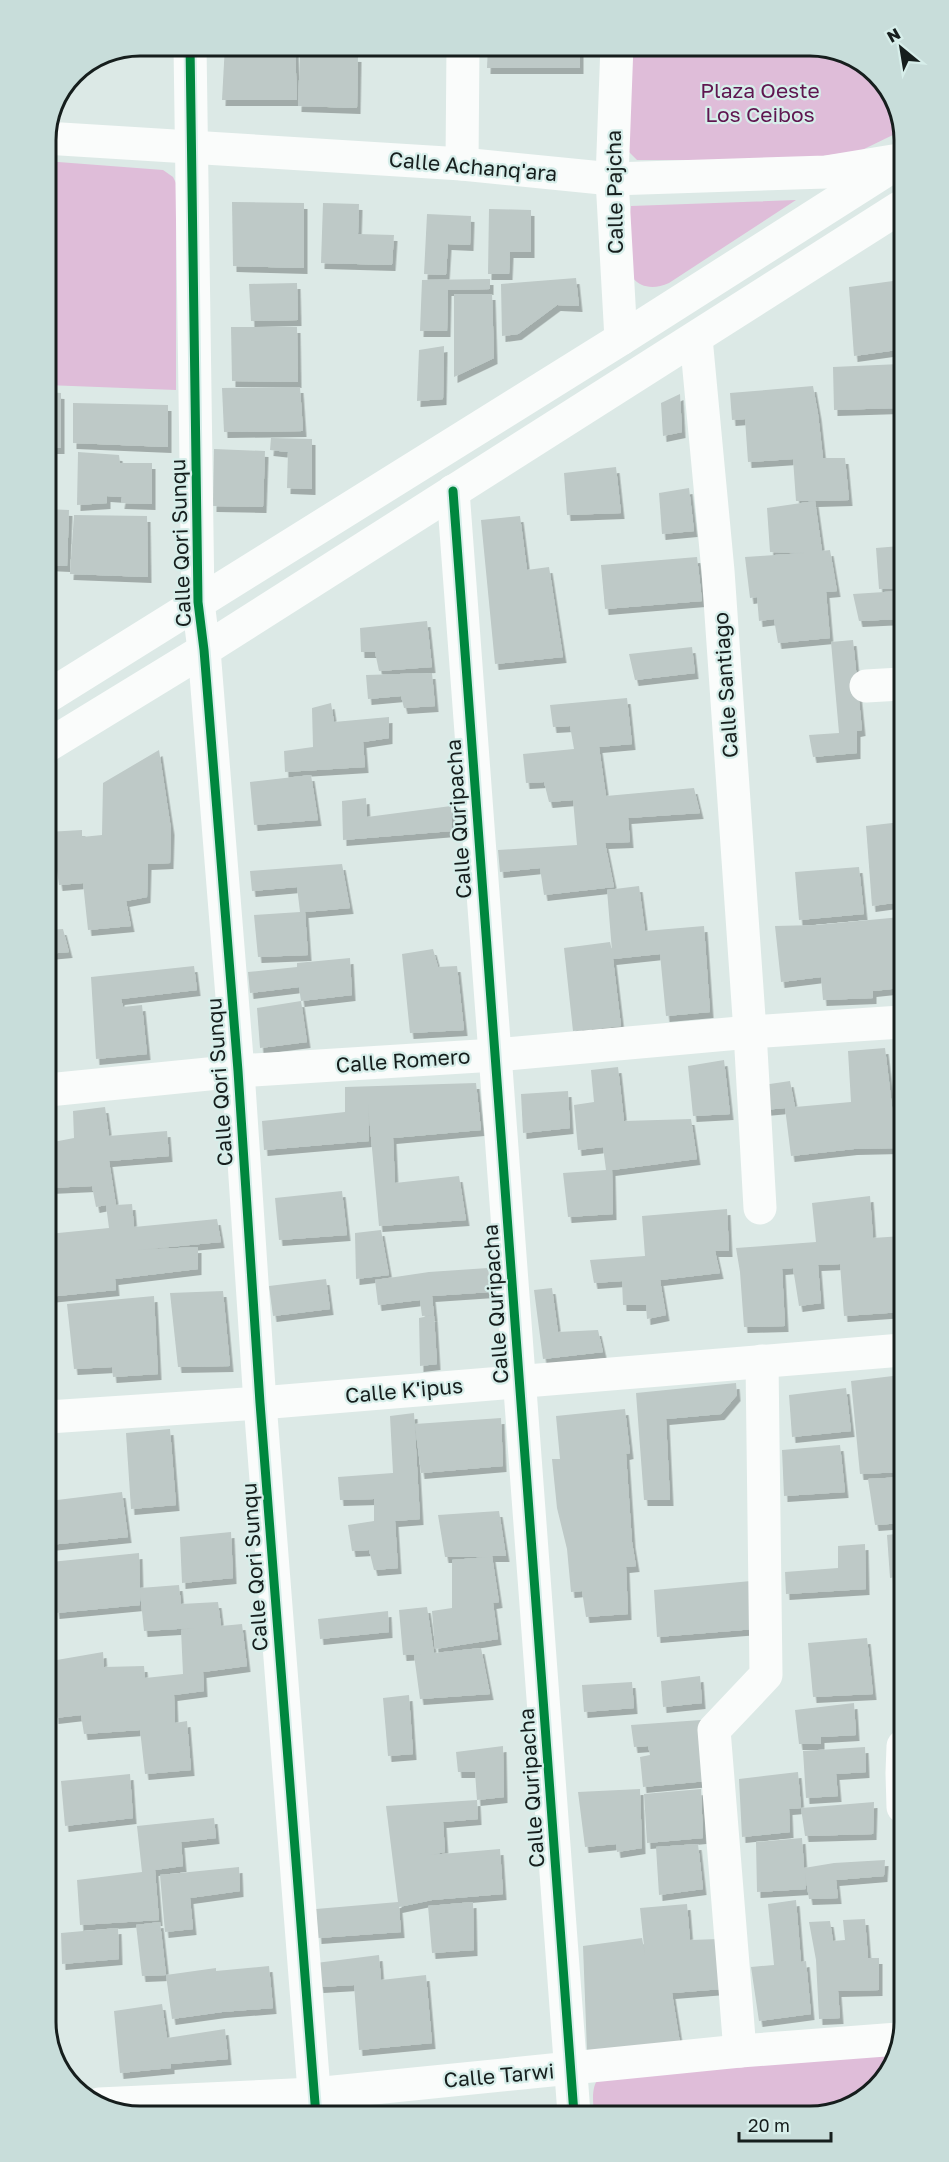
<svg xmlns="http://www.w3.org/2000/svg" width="949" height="2162" viewBox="0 0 949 2162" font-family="'Golos Text',sans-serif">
<defs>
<filter id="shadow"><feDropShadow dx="3.5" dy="6" stdDeviation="0" flood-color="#0004"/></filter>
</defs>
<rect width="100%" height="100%" fill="#dce9e6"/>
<g fill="#dfbdd9">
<path d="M630,45H816L867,65L899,109V132L860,151L792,160H637L626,149Z"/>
<path d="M45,161L163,170L173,177L176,183V390L46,385Z"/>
<path d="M796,200L669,283C644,294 626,281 625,253C624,238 629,221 631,206Z"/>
<path d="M889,2055L892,2060L885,2080L840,2112L594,2114C593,2100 591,2088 599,2077Z"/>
</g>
<g fill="#bec9c7" filter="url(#shadow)">
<path d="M225,45H295L297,100H222Z"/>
<path d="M488,45H580V68H487Z"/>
<path d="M300,54L358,56L357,108L298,106Z"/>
<path d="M232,202L304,203V268L233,266Z"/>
<path d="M323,203L359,204L358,234L394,235L392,265L321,263Z"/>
<path d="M489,209L531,210V252H510L509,274H488Z"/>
<path d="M427,214L471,216L470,245L448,244L446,275L424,274Z"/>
<path d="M576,278L579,306L557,305L518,334L502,336L501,284Z"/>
<path d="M490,279V289L448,290L447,331H420L422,280Z"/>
<path d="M893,281L897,350L854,356L849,287Z"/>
<path d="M297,283L298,320L251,321L249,284Z"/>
<path d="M454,294H492L494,358L454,377Z"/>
<path d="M231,327H297L298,382L232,381Z"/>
<path d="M444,346L443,399L417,401L419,350Z"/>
<path d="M900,364V428H898L897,408L834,410L833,367Z"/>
<path d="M813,386L818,414L823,458H845L849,500L815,501L822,551L830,550L837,591L826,592L830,638L778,643L774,619L759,621L757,597L750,598L745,557L804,553L770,552L767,508L815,501H796L793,459L748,462L745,419L732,420L730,393Z"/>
<path d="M300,387L303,431L224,432L222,388Z"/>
<path d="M46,392L61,393V448H46Z"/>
<path d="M680,394L682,432L663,436L661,403Z"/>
<path d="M73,403L168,405V447L73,443Z"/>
<path d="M271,438L312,439V489L287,488L288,452L270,450Z"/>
<path d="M214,449L265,451L263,507L213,506Z"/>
<path d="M78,452L119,455L120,463H152V504L121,503L122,497L107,496V503L77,505Z"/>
<path d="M616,467L621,513L567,515L564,473Z"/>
<path d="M689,488L694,531L662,534L659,493Z"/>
<path d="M46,509L69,510L67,566L46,565Z"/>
<path d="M74,515L147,516L148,577L70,574Z"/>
<path d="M520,516L527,570L549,567L563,657L495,664L481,520Z"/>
<path d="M900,546V588L879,589L876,548Z"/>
<path d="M697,557L702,601L605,609L601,565Z"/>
<path d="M900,591V619L859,621L853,594Z"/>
<path d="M427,621L432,667L379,671L375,652H361L360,628Z"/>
<path d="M853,640L862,730L857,731V753L813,757L809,735L839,733L831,642Z"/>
<path d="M692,647L695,673L635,680L629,654Z"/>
<path d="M432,673L435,706L404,708L401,696L368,699L366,675Z"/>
<path d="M627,698L632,744L599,747L606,796L694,788L700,813L628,818L630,842L605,843L614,887L544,895L540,868L500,872L498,850L577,845L573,800L549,802L544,782L526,783L523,754L574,749L570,726L553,727L550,705Z"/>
<path d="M331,703L334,722L389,717V738L363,742L365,767L285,772L284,751L313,747L312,708Z"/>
<path d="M159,750L171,829L170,863L148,864L147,897L126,901L131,926L88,930L83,883L59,885L55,856L47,857V832L82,830V837L102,835L103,783Z"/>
<path d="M311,775L318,820L254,825L250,782Z"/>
<path d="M366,798L367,817L451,806L452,831L343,840L342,801Z"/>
<path d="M901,822V902L872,906L866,826Z"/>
<path d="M342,864L350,908L305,912L308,955L258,957L254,915L300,912L297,887L252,891L250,871Z"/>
<path d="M859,867L864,914L799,920L795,872Z"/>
<path d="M639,886L645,931L704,926L710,1012L666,1016L660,954L613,959L621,1026L573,1031L564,948L610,942L612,951L607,890Z"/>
<path d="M901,917V988L873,991V998L823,1000L821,977L781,982L775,926L816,925Z"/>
<path d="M63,929L69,952L47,954V930Z"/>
<path d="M433,949L438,967L457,966L464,1030L410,1033L402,954Z"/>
<path d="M350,958L352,995L301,1001L299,987L250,993L248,972L297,967V963Z"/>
<path d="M194,966L197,990L121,999L123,1007L142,1005L147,1054L96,1059L91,977Z"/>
<path d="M301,1001L307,1042L260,1048L257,1008Z"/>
<path d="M47,1022H49L52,1041H47Z"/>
<path d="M885,1048L897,1148L854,1149L791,1156L785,1108L764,1110L763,1085L790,1081L795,1107L851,1102L848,1051Z"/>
<path d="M724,1060L730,1114L693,1116L688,1066Z"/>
<path d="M618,1067L624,1121L691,1119L697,1159L612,1170L613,1214L568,1217L563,1173L606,1170L603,1147L578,1150L574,1105L594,1102L591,1070Z"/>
<path d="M476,1083L481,1130L393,1138L395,1183L459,1176L466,1220L379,1226L368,1104L369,1141L264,1150L262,1121L345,1112V1087Z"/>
<path d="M568,1091L570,1128L523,1133L521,1094Z"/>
<path d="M105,1107L109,1136L167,1131L169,1156L109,1161L116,1205L132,1204L134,1227L217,1219L221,1242L138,1250L198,1247V1269L115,1279L116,1290L48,1297V1234L109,1228L106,1205L96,1207L92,1186L48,1188V1143L74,1138L73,1111Z"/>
<path d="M342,1191L347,1235L279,1240L275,1198Z"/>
<path d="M870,1196L873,1238L902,1236V1312L844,1316L840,1264L818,1265L821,1303L799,1306L793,1268L782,1269L785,1326L744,1327L740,1272L736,1248L816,1242L812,1203Z"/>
<path d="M727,1209L729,1251H715L720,1273L660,1280L666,1315L647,1319L646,1305H623L622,1281L594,1283L590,1260L645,1256L642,1216Z"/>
<path d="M381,1230L389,1275L356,1279L355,1233Z"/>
<path d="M488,1268L491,1292L432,1296L434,1315L437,1364L420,1366L419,1318L434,1315L422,1316L420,1300L378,1305L375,1280L429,1272Z"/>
<path d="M326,1279L330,1309L273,1316L269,1286Z"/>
<path d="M552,1288L558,1332L598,1330L603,1352L543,1359L534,1290Z"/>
<path d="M223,1291L230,1366L178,1367L170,1293Z"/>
<path d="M154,1296L158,1374L113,1377L112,1367L74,1369L67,1304Z"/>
<path d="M893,1376L903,1472L860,1474L851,1381Z"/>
<path d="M736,1383L737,1395L721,1414L666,1419L670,1500H644L636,1393Z"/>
<path d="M846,1388L851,1431L792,1437L789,1395Z"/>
<path d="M625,1409L630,1453L626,1454L632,1542L636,1566L626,1567L628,1614L586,1617L582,1591L571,1592L567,1549L557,1508L552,1459H560L556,1416Z"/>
<path d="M414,1413L420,1519L395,1521L398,1568L374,1570L369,1550L352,1551L348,1525L374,1521V1499L340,1500L338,1477L393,1473L390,1416Z"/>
<path d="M501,1418L503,1466L421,1473L415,1424Z"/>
<path d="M170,1429L176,1505L131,1509L126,1433Z"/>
<path d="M840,1445L845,1492L784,1496L782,1450Z"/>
<path d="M903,1477V1523L875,1525L868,1479Z"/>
<path d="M122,1492L128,1537L49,1545V1501Z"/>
<path d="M499,1511L506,1556H492L499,1602L493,1603L498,1639L435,1649L432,1611L452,1608V1560L488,1557H445L438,1515Z"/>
<path d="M231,1532L233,1578L182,1583L180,1537Z"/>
<path d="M903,1533V1576L890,1578L887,1535Z"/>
<path d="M865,1544L866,1589L786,1594L785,1572L838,1568V1546Z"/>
<path d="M139,1553L140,1588L179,1585L181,1604L218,1602L221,1626L242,1624L247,1666L203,1672L204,1691L174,1695L175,1723L187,1721L191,1770L145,1774L140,1730L84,1734L81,1715L55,1718L51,1661L103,1652L104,1667L144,1666L145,1678L183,1674L181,1630L194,1628L144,1631L140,1592V1605L56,1613L51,1562Z"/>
<path d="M751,1581L755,1629L657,1637L654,1590Z"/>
<path d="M897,1604H903V1641H902Z"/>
<path d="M427,1607L434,1653L481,1648L490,1694L420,1699L414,1655L421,1654L403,1655L399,1610Z"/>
<path d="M388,1611L389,1632L320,1639L318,1619Z"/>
<path d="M867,1638L873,1694L813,1697L808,1643Z"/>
<path d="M700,1676L702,1703L663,1707L661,1681Z"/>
<path d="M632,1682L634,1708L584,1712L582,1685Z"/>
<path d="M409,1695L413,1754L388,1756L383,1698Z"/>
<path d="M854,1703L856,1735L821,1737V1744H799L795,1710Z"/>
<path d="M701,1720L707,1781L643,1787L640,1757L650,1755L648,1746L634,1747L631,1725Z"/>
<path d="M503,1746L504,1797L477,1800L475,1772H458L456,1752Z"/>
<path d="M865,1747L866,1772L836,1774L838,1796L806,1798L803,1751Z"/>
<path d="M798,1772L801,1808L789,1809L790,1832L742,1837L739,1779Z"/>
<path d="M130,1774L133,1818L65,1826L61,1781Z"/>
<path d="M640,1789L642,1848L617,1852L616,1844L585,1847L578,1792Z"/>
<path d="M701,1789L703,1838L647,1843L644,1794Z"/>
<path d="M477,1800L478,1819L443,1822L445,1852L430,1855L500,1849L503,1894L432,1900L399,1907L401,1932L318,1938L316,1909L398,1902L386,1806Z"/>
<path d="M874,1802L873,1834L805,1836L801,1808Z"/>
<path d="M214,1818L216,1838L181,1842L183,1866L155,1870L159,1920L80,1925L77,1880L142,1872L137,1826Z"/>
<path d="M802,1838L804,1868L834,1863L885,1860L884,1876L836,1880L838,1898L809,1899L805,1873L806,1889L757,1892L756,1842Z"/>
<path d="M698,1844L703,1889L659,1895L656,1847Z"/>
<path d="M239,1867L240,1891L190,1898L193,1929L165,1932L160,1875Z"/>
<path d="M796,1900L801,1962L806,1961L811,2014L759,2021L751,1967L774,1965L768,1904Z"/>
<path d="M473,1902L474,1950L432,1953L428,1906Z"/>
<path d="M687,1904L690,1940L719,1939L722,1989L672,1993L680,2043L587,2051L583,1946L642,1938L645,1955L640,1908Z"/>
<path d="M865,1919L868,1958H879V1990L838,1991L840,2018L819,2019L816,1960L809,1922L830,1921L833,1941L845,1940L843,1920Z"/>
<path d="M160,1922L166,1975L142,1976L136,1925Z"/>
<path d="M118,1928L119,1959L62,1964L61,1933Z"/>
<path d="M379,1955L381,1980L426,1975L432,2043L359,2050L354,1985L320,1987L316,1963Z"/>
<path d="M269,1966L273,2008L222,2012L172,2019L166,1975L216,1968V1971Z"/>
<path d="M162,2004L167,2038L225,2029L228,2059L171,2064V2068L120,2073L114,2011Z"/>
<path d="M442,2106L443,2115H415V2112Z"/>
</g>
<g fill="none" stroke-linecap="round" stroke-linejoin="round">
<g stroke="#fafcfb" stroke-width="33">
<path d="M190,45L198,602L204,650L238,1071L260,1403L316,2116"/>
<path d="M617,45L612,179L621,339"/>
<path d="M45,138L462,164L612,179L826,172L899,160"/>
<path d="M462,164L463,45"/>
<path d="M696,338L718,571L750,1032L760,1208"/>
<path d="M453,491L574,2114"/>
<path d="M866,686L901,684"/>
<path d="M48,1090L238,1071L495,1055L750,1032L901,1022"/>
<path d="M48,1417L260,1403L902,1350"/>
<path d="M903,1746L902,1773L903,1807"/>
<path d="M740,2051L714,1730L766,1675L762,1361"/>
<path d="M99,2104L314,2094L740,2051L898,2039"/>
</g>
<g stroke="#fafcfb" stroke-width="33">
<path d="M47,697L621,339L899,162"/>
<path d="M47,746L204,650L899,208"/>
</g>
<g stroke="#d7eeea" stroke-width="13">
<g id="cycleway">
<path d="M190,45L198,602L204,650L238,1071L260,1403L316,2116"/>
<path d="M453,491L574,2114"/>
</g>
</g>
<use href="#cycleway" stroke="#00873e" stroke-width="9"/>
</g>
<g text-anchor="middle" stroke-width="4.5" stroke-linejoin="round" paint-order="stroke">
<g font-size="21" fill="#5f1650" stroke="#d7eeea">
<text x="760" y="98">Plaza Oeste<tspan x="760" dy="24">Los Ceibos</tspan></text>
</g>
<g font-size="21" fill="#161e1d" stroke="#d7eeea">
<text transform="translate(473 167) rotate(5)" y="7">Calle Achanq'ara</text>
<text transform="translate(615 192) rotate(-91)" y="7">Calle Pajcha</text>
<text transform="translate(181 543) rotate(-92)" y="7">Calle Qori Sunqu</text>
<text transform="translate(726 685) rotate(-94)" y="7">Calle Santiago</text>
<text transform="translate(459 819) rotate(-94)" y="7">Calle Quripacha</text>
<text transform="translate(403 1061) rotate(-4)" y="7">Calle Romero</text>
<text transform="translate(220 1082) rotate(-94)" y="7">Calle Qori Sunqu</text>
<text transform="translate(496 1304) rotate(-94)" y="7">Calle Quripacha</text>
<text transform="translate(404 1391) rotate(-5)" y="7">Calle K'ipus</text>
<text transform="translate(255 1567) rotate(-94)" y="7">Calle Qori Sunqu</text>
<text transform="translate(532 1788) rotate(-94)" y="7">Calle Quripacha</text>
<text transform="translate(499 2076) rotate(-5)" y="7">Calle Tarwi</text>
</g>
</g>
<path d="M0 0H949V2162H0ZM140 56H810A84 84 0 0 1 894 140V2022A84 84 0 0 1 810 2106H140A84 84 0 0 1 56 2022V140A84 84 0 0 1 140 56Z" fill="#c8ddda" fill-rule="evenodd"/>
<path fill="none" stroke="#161e1d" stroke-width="3" d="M140 56H810A84 84 0 0 1 894 140V2022A84 84 0 0 1 810 2106H140A84 84 0 0 1 56 2022V140A84 84 0 0 1 140 56Z"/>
<g transform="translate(901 48) rotate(330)" stroke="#d7eeea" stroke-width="4.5" paint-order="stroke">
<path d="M0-4.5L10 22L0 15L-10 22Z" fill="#161e1d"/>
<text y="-9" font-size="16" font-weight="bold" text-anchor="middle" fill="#161e1d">N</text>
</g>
<path d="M739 2132v9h92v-9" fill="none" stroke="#161e1d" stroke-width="3"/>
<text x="748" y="2132" font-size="18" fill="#161e1d" stroke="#d7eeea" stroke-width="4.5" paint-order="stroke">20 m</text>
</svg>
